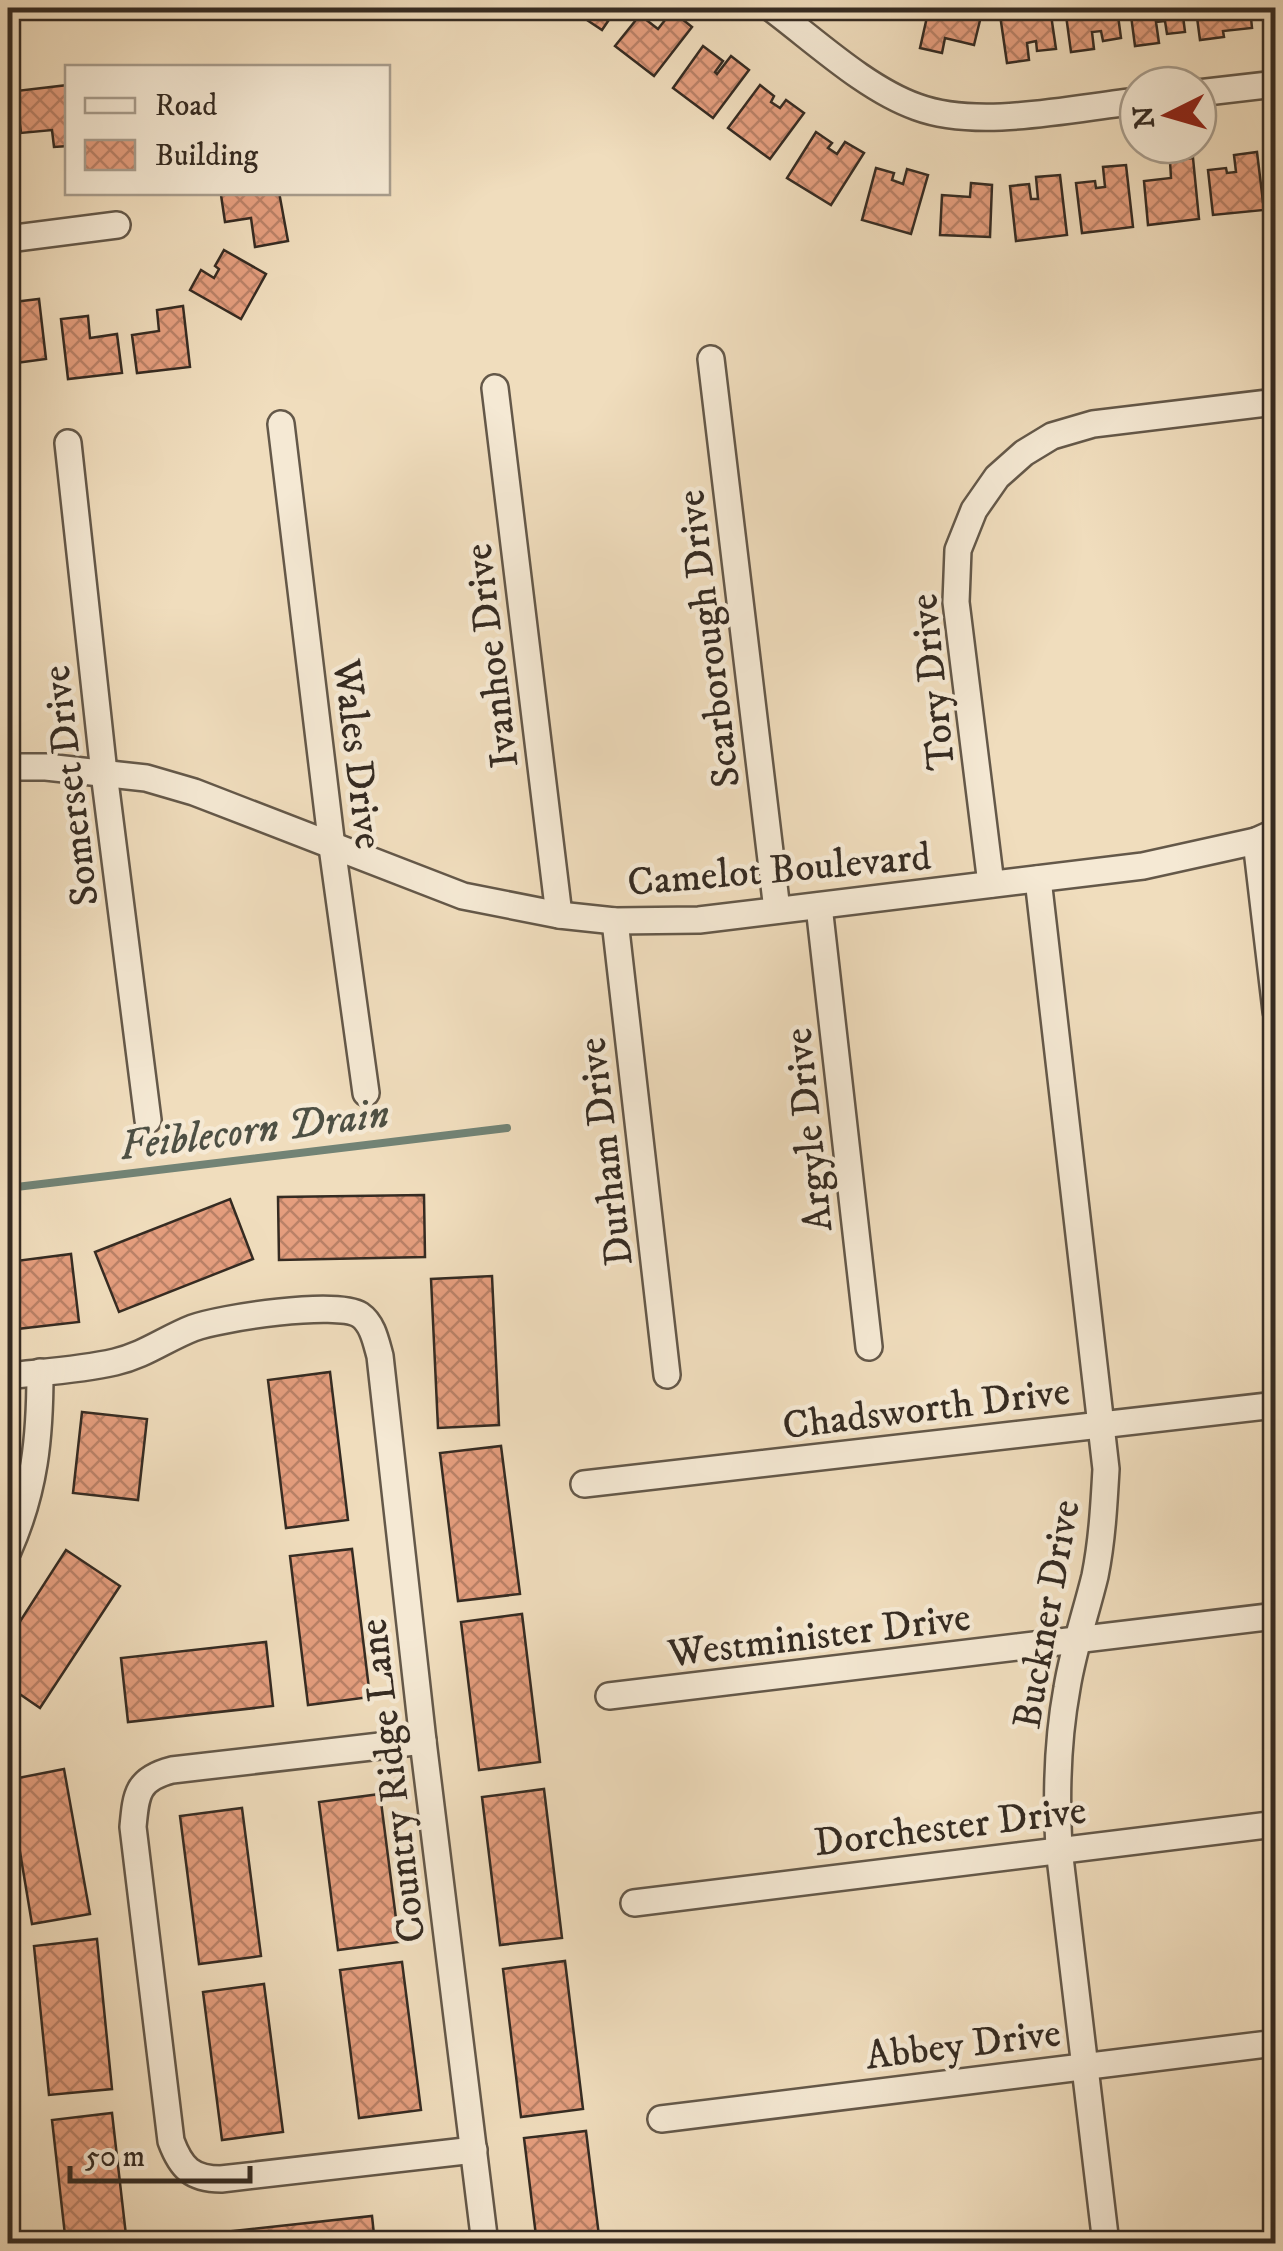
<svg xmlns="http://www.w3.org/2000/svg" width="1283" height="2251" viewBox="0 0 1283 2251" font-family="'IM FELL DW Pica',serif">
<defs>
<pattern id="building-cross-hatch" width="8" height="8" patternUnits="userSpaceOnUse" patternTransform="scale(2.5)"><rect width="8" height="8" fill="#e59e7e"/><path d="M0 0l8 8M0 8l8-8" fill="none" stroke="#ba8167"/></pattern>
</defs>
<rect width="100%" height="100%" fill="#f0ddbd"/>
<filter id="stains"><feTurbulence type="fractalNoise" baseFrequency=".002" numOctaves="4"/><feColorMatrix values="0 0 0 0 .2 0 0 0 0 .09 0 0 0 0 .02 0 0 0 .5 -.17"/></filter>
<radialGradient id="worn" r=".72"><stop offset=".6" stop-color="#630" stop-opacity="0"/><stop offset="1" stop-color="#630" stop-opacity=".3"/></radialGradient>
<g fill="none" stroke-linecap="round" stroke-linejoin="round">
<path stroke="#728375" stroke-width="8" d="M8,1188L507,1128"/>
</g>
<g fill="url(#building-cross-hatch)" stroke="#352b22" stroke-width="2.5">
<path d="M569,8H617L602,30Z"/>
<path d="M929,8H983L974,45L945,38L942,53L920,48Z"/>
<path d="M999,8H1050L1056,49L1037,51L1036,41L1027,43L1029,60L1007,63Z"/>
<path d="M1065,8H1117L1121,38L1103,41L1101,31L1092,32L1094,49L1071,52Z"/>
<path d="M1130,8H1182L1185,32L1167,34L1165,21L1156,22L1159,43L1135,46Z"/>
<path d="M1218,8H1250L1252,28L1223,31L1224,37L1200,40L1196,10Z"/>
<path d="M672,11L692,27L654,76L615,46L640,15L658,29Z"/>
<path d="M703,46L723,61L715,72L717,74L731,56L749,70L713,118L673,88Z"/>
<path d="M68,85V146L54,147L52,130L21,133L16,91Z"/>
<path d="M760,85L774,96L771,102L780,108L786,100L804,113L770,159L728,128Z"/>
<path d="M816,132L832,143L828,148L837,154L845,142L864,153L831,205L787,178Z"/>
<path d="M1257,152L1264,210L1213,215L1208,170L1226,168L1227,173L1236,172L1234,155Z"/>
<path d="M1193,158L1199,219L1148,225L1144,181L1171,178L1170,161Z"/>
<path d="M1126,165L1133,227L1082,233L1076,183L1095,181L1096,188L1105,187L1103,167Z"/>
<path d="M876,168L894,173L892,180L903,184L907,169L928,175L911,234L862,220Z"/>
<path d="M1060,175L1067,235L1016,241L1010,186L1029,184L1031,199H1038L1036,177Z"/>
<path d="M971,183L992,185L990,237L940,235L942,195L970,197Z"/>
<path d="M237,192H279L288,241L255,247L251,218L225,222L221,195Z"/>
<path d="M224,250L266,274L241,319L190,290L201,270L214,278L219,269L215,266Z"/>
<path d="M39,299L46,359L8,364V324L16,323L13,302Z"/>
<path d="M183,306L190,367L137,373L132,335L159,331L157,310Z"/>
<path d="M88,316L90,338L117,334L122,373L68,379L61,319Z"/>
<path d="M424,1195L425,1257L279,1260L278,1197Z"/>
<path d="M230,1199L253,1259L119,1312L95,1252Z"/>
<path d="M71,1254L79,1322L8,1330V1262Z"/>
<path d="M492,1276L499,1425L438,1428L431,1279Z"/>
<path d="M330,1372L348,1520L286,1528L268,1380Z"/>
<path d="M82,1412L147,1419L138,1500L73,1493Z"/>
<path d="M501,1446L520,1594L458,1601L440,1453Z"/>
<path d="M352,1549L370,1697L308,1705L290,1556Z"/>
<path d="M66,1550L120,1586L40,1708L8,1686V1640Z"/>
<path d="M522,1614L540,1762L479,1770L461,1622Z"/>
<path d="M266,1642L273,1706L128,1722L121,1658Z"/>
<path d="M64,1769L90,1914L32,1924L8,1780Z"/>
<path d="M544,1789L562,1938L500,1945L482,1797Z"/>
<path d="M380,1794L399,1942L338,1950L319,1802Z"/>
<path d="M242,1808L261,1956L199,1964L180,1816Z"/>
<path d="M97,1939L112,2089L49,2095L34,1946Z"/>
<path d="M565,1961L583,2109L521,2117L503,1969Z"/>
<path d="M402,1962L421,2110L359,2118L340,1970Z"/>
<path d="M264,1984L283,2132L222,2140L203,1992Z"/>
<path d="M112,2113L127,2244H66L52,2120Z"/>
<path d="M586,2131L600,2244H537L524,2138Z"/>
<path d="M372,2216L375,2244H224L223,2232Z"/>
</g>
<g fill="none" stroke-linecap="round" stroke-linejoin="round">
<g stroke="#645849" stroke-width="30">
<g id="minor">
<path d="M771,8C814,40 866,89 917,107C979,130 1073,108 1138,101"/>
<path d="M1198,93L1276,84"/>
<path d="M8,239L117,225"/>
<path d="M711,359L777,910"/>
<path d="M495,388L559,915"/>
<path d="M281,424L332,847L366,1093"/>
<path d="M68,443L104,773L148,1120"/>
<path d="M8,767H46L146,778L194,792L463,896L559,915L615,921L699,920L1143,866L1256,841L1276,832"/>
<path d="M1256,841L1276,1011"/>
<path d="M1038,879L1106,1469C1104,1505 1102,1541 1095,1576C1086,1613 1073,1650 1067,1688C1057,1742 1056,1795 1059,1849L1106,2244"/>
<path d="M991,884L956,602L958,550L974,510L997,477L1024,453L1052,436L1093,424L1276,402"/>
<path d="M819,906L869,1347"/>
<path d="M615,921L667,1375"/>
<path d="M8,1376C43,1372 80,1370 115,1362C145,1355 165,1339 193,1328C220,1318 337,1300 360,1315C373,1324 376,1342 380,1356L423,1741L485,2244"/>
<path d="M584,1484L1276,1405"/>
<path d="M8,1551C35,1491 40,1437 40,1372"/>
<path d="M609,1696L1276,1616"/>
<path d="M423,1741L172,1770C137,1779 136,1794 133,1827L171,2141C181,2168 192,2179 221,2179L474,2150"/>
<path d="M634,1903L1276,1824"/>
<path d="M661,2119L1276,2043"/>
</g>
</g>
<use href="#minor" stroke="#f5e9d4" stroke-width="25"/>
</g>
<g text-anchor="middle" stroke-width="9" stroke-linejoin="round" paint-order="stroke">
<g font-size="40" fill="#352b22" stroke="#f5e9d4">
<text transform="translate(707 639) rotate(-97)" y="14">Scarborough Drive</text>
<text transform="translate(490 656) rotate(-97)" y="14">Ivanhoe Drive</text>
<text transform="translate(931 682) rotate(-96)" y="14">Tory Drive</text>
<text transform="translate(359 754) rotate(83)" y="14">Wales Drive</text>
<text transform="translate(69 786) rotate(-97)" y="14">Somerset Drive</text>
<text transform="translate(779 868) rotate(-5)" y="14">Camelot Boulevard</text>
<text transform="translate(807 1130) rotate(-96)" y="14">Argyle Drive</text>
<text transform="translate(604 1152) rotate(-97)" y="14">Durham Drive</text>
<text transform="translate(926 1407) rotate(-7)" y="14">Chadsworth Drive</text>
<text transform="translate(1045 1614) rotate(-80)" y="14">Buckner Drive</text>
<text transform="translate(819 1634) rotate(-7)" y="14">Westminister Drive</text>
<text transform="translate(391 1781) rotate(-97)" y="14">Country Ridge Lane</text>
<text transform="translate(950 1825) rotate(-7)" y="14">Dorchester Drive</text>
<text transform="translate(963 2043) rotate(-7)" y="14">Abbey Drive</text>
</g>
<g font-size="42" font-style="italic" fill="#4e5044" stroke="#f5e9d4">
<text transform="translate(254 1128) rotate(-7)" y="15">Feiblecorn Drain</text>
</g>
</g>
<rect width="1283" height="2251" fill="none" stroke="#f0ddbd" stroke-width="40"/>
<rect x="10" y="10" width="1263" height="2231" fill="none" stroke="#352b22" stroke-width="5"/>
<rect x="20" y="20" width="1243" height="2211" fill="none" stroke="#352b22" stroke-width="2.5"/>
<rect x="65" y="65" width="325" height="130" fill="#f5e9d4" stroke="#a89d8d" stroke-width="2.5"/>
<rect x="85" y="98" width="50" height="15" fill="#f5e9d4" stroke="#a89d8d" stroke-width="2.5"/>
<text x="155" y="115" font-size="30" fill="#352b22">Road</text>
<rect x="85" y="140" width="50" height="30" fill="url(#building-cross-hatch)" stroke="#a89d8d" stroke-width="2.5"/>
<text x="155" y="165" font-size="30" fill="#352b22">Building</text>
<g transform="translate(1168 115) rotate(265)"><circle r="48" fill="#f5e9d4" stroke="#a89d8d" stroke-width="2.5"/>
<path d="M0-8L18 38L0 25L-18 38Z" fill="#8f2418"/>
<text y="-15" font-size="28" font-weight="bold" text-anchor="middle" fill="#352b22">N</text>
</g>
<path d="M70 2166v15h180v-15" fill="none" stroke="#352b22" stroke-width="5"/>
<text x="85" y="2166" font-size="30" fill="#352b22" stroke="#f5e9d4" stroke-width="8" paint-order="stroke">50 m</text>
<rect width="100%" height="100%" filter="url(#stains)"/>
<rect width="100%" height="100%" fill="url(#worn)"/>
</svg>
